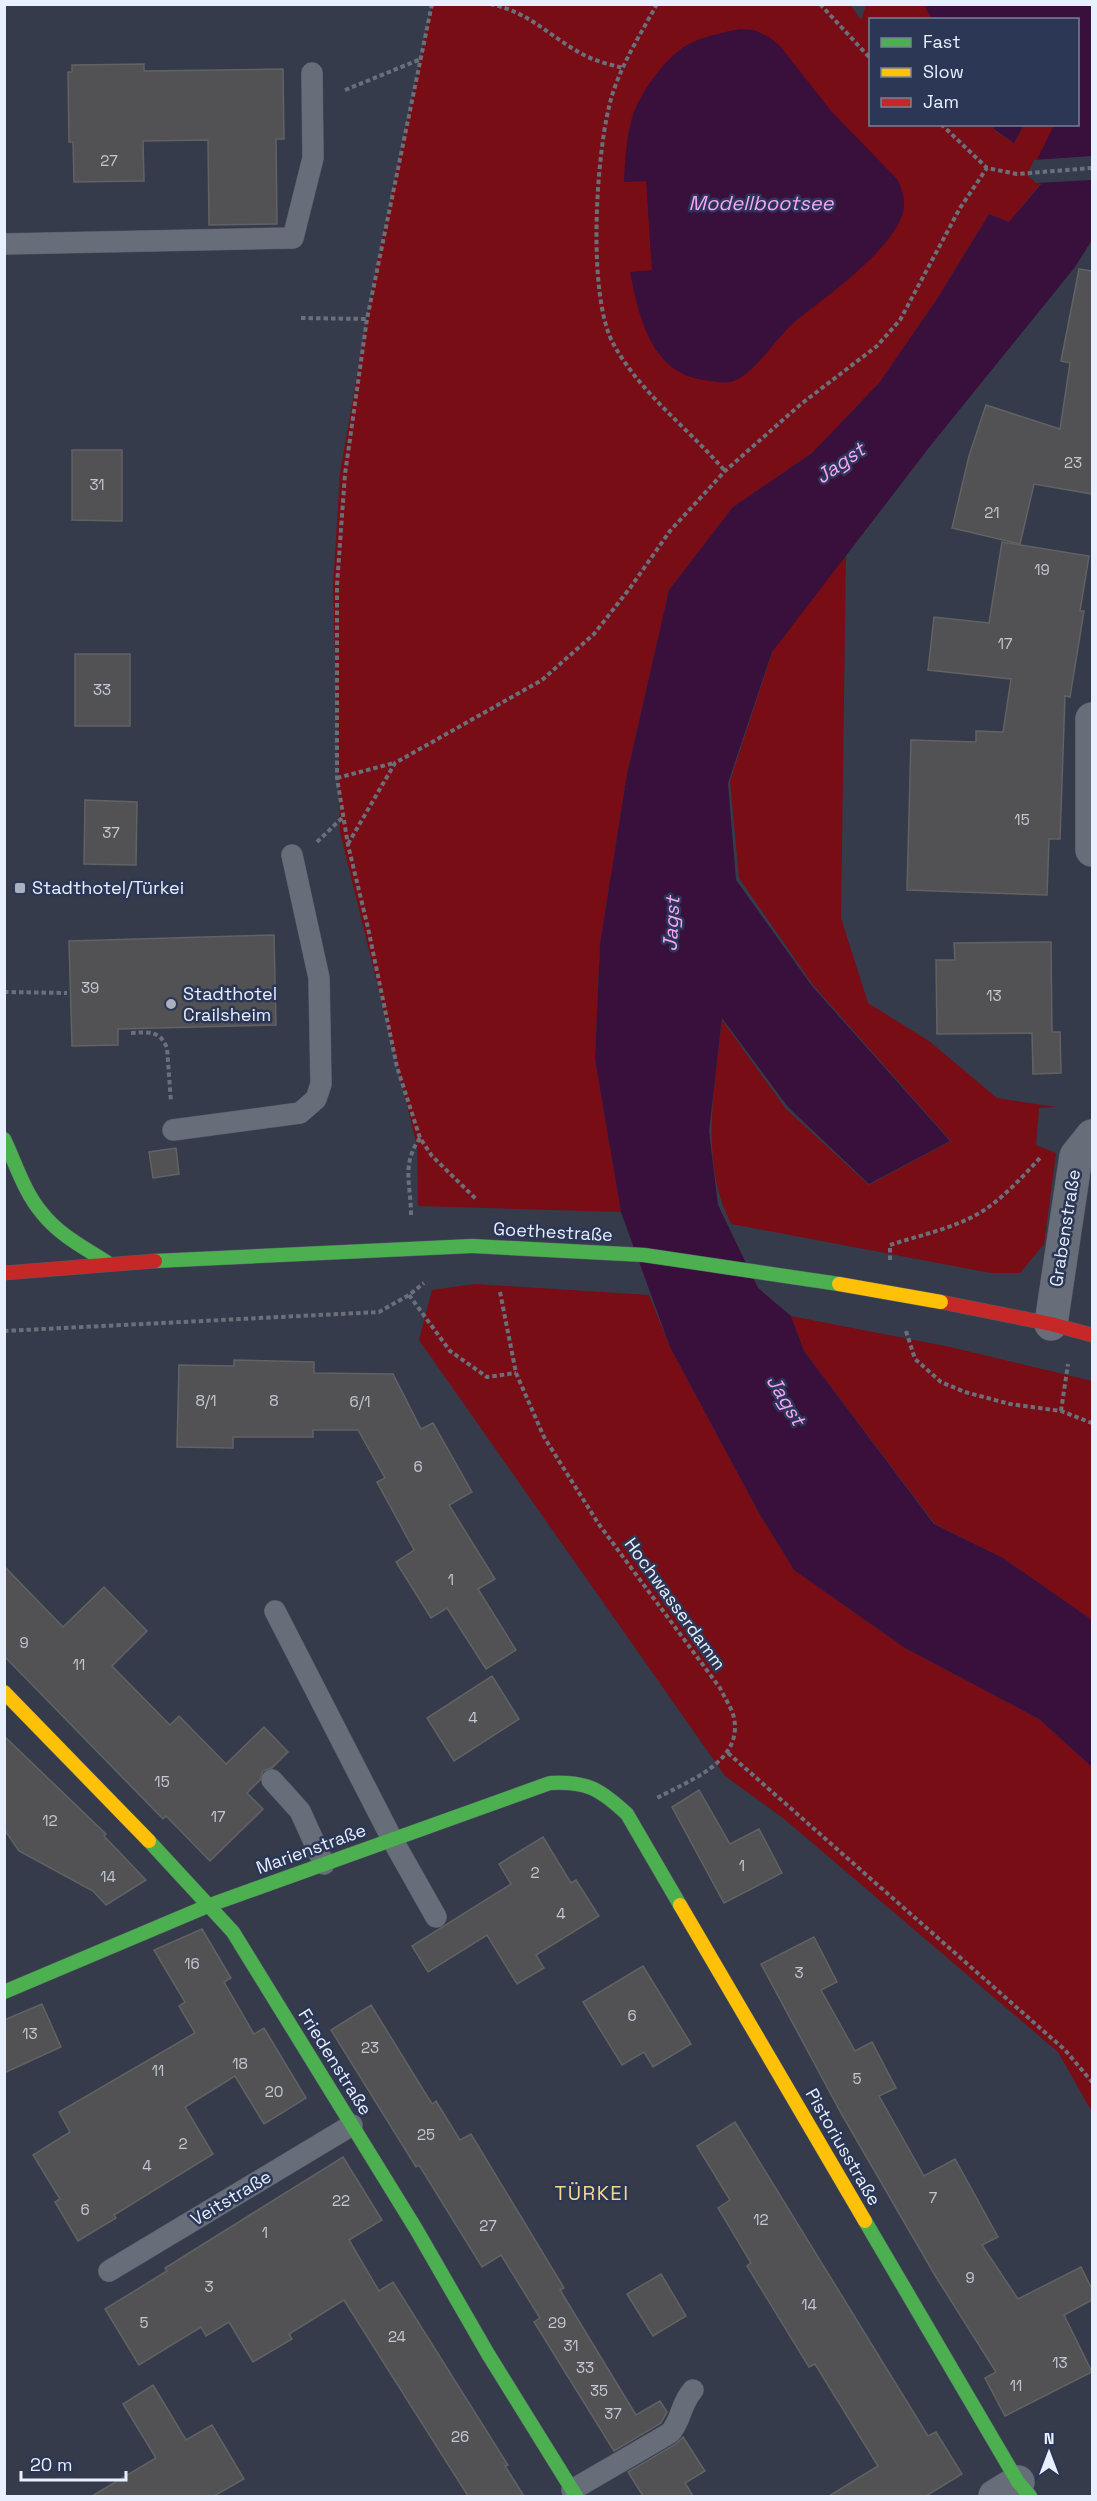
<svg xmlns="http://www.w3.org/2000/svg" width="1097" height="2501" viewBox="0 0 1097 2501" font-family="'Space Grotesk',sans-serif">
<rect width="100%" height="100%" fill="#353b4b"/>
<g fill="#780d15">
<path d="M850,4L861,20L866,5H924L932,19L870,20V124L992,125L995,131L1014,143L1024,125H1050L1053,127L1043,151L1041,183L1009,222L989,214L937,299L879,383L812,453L733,507L669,590L627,774L600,944L595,1059L621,1212L418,1206L417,1146L340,832L333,586L340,473L376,268L432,5Z"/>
<path d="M846,554L841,918L868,1003L929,1041L997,1098L1056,1107L1039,1108L1036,1145L1056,1153L1044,1244L1020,1273H991L731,1224C699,1162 715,1086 722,1020L786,1109L869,1185L951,1141L813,985L739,878L730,781L773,650Z"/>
<path d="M475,1284L649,1295L670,1347L759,1513L794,1570L905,1648L1039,1719L1092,1767V2112L1058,2052L783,1818L725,1776L419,1340L432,1290Z"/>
<path d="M791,1316L950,1347L1092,1381V1620L1003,1558L935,1524L804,1351Z"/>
</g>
<g fill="#390f3c">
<path d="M924,5H1092V240L1075,267L931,445L772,652L728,783L736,880L812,986L950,1141L869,1184L788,1107L722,1018L709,1131L718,1205L758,1288L791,1316L804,1351L934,1524L1003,1558L1092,1620V1767L1039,1719L905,1648L794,1570L759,1513L670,1347L621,1212L595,1059L600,944L627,774L669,590L733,507L812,453L879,383L937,299L989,214L1009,222L1041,184L1030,174L1053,127L1050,125L1078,124V20L932,19Z"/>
<path d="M740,29L754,30L769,37L780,46L831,111L897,179C903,190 907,205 901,218C886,254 829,295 798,319C777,336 763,363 740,378C729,385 717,382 704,380C651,373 639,317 630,272L652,270L646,181L624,182C625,161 626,139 632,118C639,94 667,54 691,43C706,36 724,32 740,29Z"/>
<path d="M992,125H1024L1014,143L995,130Z"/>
</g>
<path fill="#353b4b" d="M1092,156V180L1036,183L1027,175L1034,160Z"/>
<g fill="#525254" stroke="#616263" stroke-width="1.5">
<path d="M144,64V71L283,69L284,139H276L277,224L209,225L208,140L143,141L144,181L74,182L73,142H69L68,72H72V65Z"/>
<path d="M1079,269L1092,271V494L1034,484L1020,544L952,528L969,456L986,405L1060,429L1070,363L1061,361Z"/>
<path d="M72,450H122V521L72,520Z"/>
<path d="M1002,542L1089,556L1080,611H1084L1070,697L1065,696L1060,839H1049L1047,895L907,890L911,740L976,742V731L1003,732L1011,679L928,670L934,617L989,623Z"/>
<rect x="75" y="654" width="55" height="72"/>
<path d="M85,800L137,802L136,865L84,864Z"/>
<path d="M274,935L276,1025L118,1029V1045L72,1046L69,941Z"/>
<path d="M1046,942H1051L1052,1032H1060L1061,1073L1033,1074L1032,1033L937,1034L936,960H955L954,943Z"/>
<path d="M176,1148L179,1174L153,1178L149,1152Z"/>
<path d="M234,1360L314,1362V1373L393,1374L421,1429L433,1423L472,1492L449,1505L495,1579L478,1589L516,1650L486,1669L447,1608L431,1618L396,1562L414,1550L377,1482L385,1478L358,1430H313V1437H233V1448L177,1447L179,1365L234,1366Z"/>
<path d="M4,1566L63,1627L104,1587L147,1631L112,1666L170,1725L179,1716L226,1764L264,1727L288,1752L272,1768L263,1771L260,1780L247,1793L263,1809L210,1861L166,1816L163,1819L4,1656Z"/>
<path d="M492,1676L519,1719L454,1761L427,1718Z"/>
<path d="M4,1736L106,1834L104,1836L146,1880L106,1905L93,1891L19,1851L4,1829Z"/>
<path d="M699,1790L730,1844L759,1829L782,1873L724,1903L672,1807Z"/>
<path d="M543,1837L571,1883L576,1880L599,1916L536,1955L544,1968L517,1984L487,1935L428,1972L412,1946L511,1884L499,1864Z"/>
<path d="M202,1929L231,1978L224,1982L254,2034L264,2028L306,2098L264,2124L235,2076L185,2107L213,2154L114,2215L116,2218L78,2241L55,2202L60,2199L33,2155L70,2132L59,2112L195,2033L179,2006L185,2002L154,1950Z"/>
<path d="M814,1937L837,1982L821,1990L855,2051L872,2042L896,2088L879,2096L924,2176L955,2159L998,2237L982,2245L1018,2299L1081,2267L1092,2289V2300L1064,2315L1092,2372L1005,2416L985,2378L996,2372L936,2277L842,2115L761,1964Z"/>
<path d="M643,1966L691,2044L653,2067L644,2052L622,2065L583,2002Z"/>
<path d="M42,2004L61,2047L4,2073V2020Z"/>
<path d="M371,2005L432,2104L436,2101L460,2140L471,2134L564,2288L560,2290L636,2415L660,2401L667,2412L661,2423L614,2451L534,2322L540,2318L501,2255L482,2267L419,2165L416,2167L331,2030Z"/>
<path d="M735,2122L928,2436L936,2432L962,2474L926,2496H829L878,2466L815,2364L809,2367L747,2266L751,2263L718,2208L730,2200L697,2146Z"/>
<path d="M343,2157L382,2220L349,2240L379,2291L393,2282L508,2465L505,2466L524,2496H468L344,2300L289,2334L292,2339L253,2362L229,2322L206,2336L201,2327L139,2365L105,2309L167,2271L165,2268Z"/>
<path d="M661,2274L686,2316L653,2336L627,2294Z"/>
<path d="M153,2385L186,2440L212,2425L244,2479L214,2496H92L156,2458L123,2404Z"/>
<path d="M683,2437L705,2471L685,2483L693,2496H643L628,2472L676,2444Z"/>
</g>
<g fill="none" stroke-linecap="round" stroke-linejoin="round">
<g stroke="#535865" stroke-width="22">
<g id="lane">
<path d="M4,244L293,238L313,158L312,73"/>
<path d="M173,1130L300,1113L316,1099L321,1084L319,978L292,855"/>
<path d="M275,1611L392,1839L436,1917"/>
<path d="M272,1780L300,1811L324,1864"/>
<path d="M109,2271L352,2125"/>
<path d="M572,2490L670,2433C682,2420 680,2404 693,2390"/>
</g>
</g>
<g stroke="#535865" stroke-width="34">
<g id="street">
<path d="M1092,719V850"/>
<path d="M1051,1324L1076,1156L1092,1136"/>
<path d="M995,2496L1018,2482"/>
</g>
</g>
<g stroke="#535865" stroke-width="15">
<g id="fast">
<path d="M4,1139C16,1164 24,1192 42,1213C59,1235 85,1248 108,1263"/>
<path d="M155,1261L472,1246"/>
<path d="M149,1841L233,1932L416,2229L488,2354L576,2496"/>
<path d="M4,1992L210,1905L550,1783C587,1781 600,1789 627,1814L680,1905"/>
<path d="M865,2221L1018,2482L1030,2496"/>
</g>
</g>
<g stroke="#535865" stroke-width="15">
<g id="slow">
<path d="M4,1692L149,1841"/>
<path d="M680,1905L865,2221"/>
</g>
</g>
<g stroke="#535865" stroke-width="15">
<g id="jam">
<path d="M4,1273L155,1261"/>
<path d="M941,1302L1051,1324L1092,1335"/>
</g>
</g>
<g stroke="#6b6f7a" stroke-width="4" stroke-dasharray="4.5 3" stroke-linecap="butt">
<path d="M432,4L367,319L345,474L337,585V778L348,845L368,928L397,1067L420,1138L432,1156L476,1199"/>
<path d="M490,4C533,13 551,39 588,57C599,62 612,65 623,68"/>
<path d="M657,4C639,37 617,71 609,107C596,160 587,298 614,345C642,395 688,428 725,471"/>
<path d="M820,4L870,58"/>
<path d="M345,90L421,59"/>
<path d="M941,124L987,168L1017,174L1092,168"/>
<path d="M301,318L367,319"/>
<path d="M337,778L394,763"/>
<path d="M317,842L342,818"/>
<path d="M348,844L395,763L542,680L594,634L630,588L670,531L725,471L801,404L877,346L900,320L960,208L987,168"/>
<path d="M4,992L67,993"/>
<path d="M131,1033C148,1032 160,1030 167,1048L171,1102"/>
<path d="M411,1215C411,1184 401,1165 420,1138"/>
<path d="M890,1260V1245C923,1234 962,1227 990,1206C1009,1192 1025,1174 1041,1157"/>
<path d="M500,1292L516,1373L544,1437L598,1523L720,1688C724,1697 732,1708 734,1718C743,1762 688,1781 657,1798"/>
<path d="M409,1295L450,1351L487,1377L516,1373"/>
<path d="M4,1331L379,1312L409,1295L424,1283"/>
<path d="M906,1331L915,1359L941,1382L965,1392L1010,1404L1061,1411L1092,1423"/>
<path d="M1061,1411L1068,1364"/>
<path d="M728,1753L1065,2050L1092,2082"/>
</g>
<use href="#lane" stroke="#676d79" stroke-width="21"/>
<use href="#street" stroke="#676d79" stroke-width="33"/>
<use href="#fast" stroke="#4caf50" stroke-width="14"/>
<use href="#slow" stroke="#ffc107" stroke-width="14"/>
<use href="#jam" stroke="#c62828" stroke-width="14"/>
<g stroke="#535865" stroke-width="15" stroke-linecap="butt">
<path id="fast-bridge" d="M472,1246L644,1255L839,1284"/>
</g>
<g stroke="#535865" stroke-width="15" stroke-linecap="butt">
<path id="slow-bridge" d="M839,1284L941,1302"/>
</g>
<use href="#fast-bridge" stroke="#4caf50" stroke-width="14"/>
<use href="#slow-bridge" stroke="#ffc107" stroke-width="14"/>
</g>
<g fill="#a9b0bf" stroke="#2b3755" stroke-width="2">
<rect x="14" y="882" width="12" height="12" rx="3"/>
<circle cx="171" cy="1004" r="6"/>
</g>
<g text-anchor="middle" stroke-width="5" stroke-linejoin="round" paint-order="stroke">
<g font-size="15" fill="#c2c8d4">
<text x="109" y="166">27</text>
<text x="1073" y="468">23</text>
<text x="97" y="490">31</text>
<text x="992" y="518">21</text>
<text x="1042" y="575">19</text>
<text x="1005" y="649">17</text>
<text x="102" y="695">33</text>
<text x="1022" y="825">15</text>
<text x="111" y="838">37</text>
<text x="90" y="993">39</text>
<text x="994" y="1001">13</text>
<text x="206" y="1406">8/1</text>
<text x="274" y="1406">8</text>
<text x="360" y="1407">6/1</text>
<text x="418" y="1472">6</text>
<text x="451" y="1585">1</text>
<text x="24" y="1648">9</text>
<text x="79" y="1670">11</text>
<text x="473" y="1723">4</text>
<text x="162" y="1787">15</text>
<text x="218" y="1822">17</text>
<text x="50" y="1826">12</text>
<text x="742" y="1871">1</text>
<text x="535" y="1878">2</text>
<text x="108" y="1882">14</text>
<text x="561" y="1919">4</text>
<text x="192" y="1969">16</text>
<text x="799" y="1978">3</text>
<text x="632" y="2021">6</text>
<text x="30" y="2039">13</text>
<text x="370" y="2053">23</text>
<text x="240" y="2069">18</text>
<text x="158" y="2076">11</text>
<text x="857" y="2084">5</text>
<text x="274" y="2097">20</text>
<text x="426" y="2140">25</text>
<text x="183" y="2149">2</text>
<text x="147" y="2171">4</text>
<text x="933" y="2203">7</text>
<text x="341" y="2206">22</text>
<text x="85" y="2215">6</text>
<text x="761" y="2225">12</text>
<text x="488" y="2231">27</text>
<text x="265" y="2238">1</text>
<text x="970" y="2283">9</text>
<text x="209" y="2292">3</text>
<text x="809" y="2310">14</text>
<text x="144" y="2328">5</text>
<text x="557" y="2328">29</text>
<text x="397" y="2342">24</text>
<text x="571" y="2351">31</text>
<text x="1060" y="2368">13</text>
<text x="585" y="2373">33</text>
<text x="1016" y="2391">11</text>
<text x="599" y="2396">35</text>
<text x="613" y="2419">37</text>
<text x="460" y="2442">26</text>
</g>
<g font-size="18" fill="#e8effe" stroke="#2b3755" text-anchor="start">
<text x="32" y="894">Stadthotel/Türkei</text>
<text x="183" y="1000">Stadthotel<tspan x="183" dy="21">Crailsheim</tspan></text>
</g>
<g font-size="18" fill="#e8effe" stroke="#2b3755">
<text transform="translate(1065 1228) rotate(-81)" y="6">Grabenstraße</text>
<text transform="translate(553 1232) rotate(3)" y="6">Goethestraße</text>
<text transform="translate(675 1604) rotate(54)" y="6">Hochwasserdamm</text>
<text transform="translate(311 1849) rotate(-20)" y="6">Marienstraße</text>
<text transform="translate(335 2062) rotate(58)" y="6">Friedenstraße</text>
<text transform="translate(843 2147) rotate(60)" y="6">Pistoriusstraße</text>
<text transform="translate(231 2198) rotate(-31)" y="6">Veitstraße</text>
</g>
<g font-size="20" font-style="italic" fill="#fba3fb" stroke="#2b3755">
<text x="761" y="210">Modellbootsee</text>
<text transform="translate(840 463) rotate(-35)" y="7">Jagst</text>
<text transform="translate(671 924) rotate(-87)" y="7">Jagst</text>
<text transform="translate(786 1400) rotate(59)" y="7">Jagst</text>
</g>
<g font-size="20" letter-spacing="1.5" fill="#f7d78c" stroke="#2b3755">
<text x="592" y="2200">TÜRKEI</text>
</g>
</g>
<rect width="1097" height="2501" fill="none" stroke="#e8effe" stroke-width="12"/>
<rect x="869" y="18" width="210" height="108" fill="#2b3755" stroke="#778199" stroke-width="1.5"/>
<rect x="881" y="38" width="30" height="9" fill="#4caf50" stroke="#778199" stroke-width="1.5"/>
<text x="923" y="48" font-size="18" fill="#e8effe">Fast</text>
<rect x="881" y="68" width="30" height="9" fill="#ffc107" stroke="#778199" stroke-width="1.5"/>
<text x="923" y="78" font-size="18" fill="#e8effe">Slow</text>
<rect x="881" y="98" width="30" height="9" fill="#c62828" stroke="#778199" stroke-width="1.5"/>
<text x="923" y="108" font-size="18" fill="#e8effe">Jam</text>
<g transform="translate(1049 2453)" stroke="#2b3755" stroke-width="4.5" paint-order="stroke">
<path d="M0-4.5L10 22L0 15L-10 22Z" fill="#e8effe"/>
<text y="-9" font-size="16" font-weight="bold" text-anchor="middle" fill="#e8effe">N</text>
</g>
<path d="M21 2471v9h105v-9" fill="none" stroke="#e8effe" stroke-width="3"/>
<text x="30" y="2471" font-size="18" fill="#e8effe" stroke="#2b3755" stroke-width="4.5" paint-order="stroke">20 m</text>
</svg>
